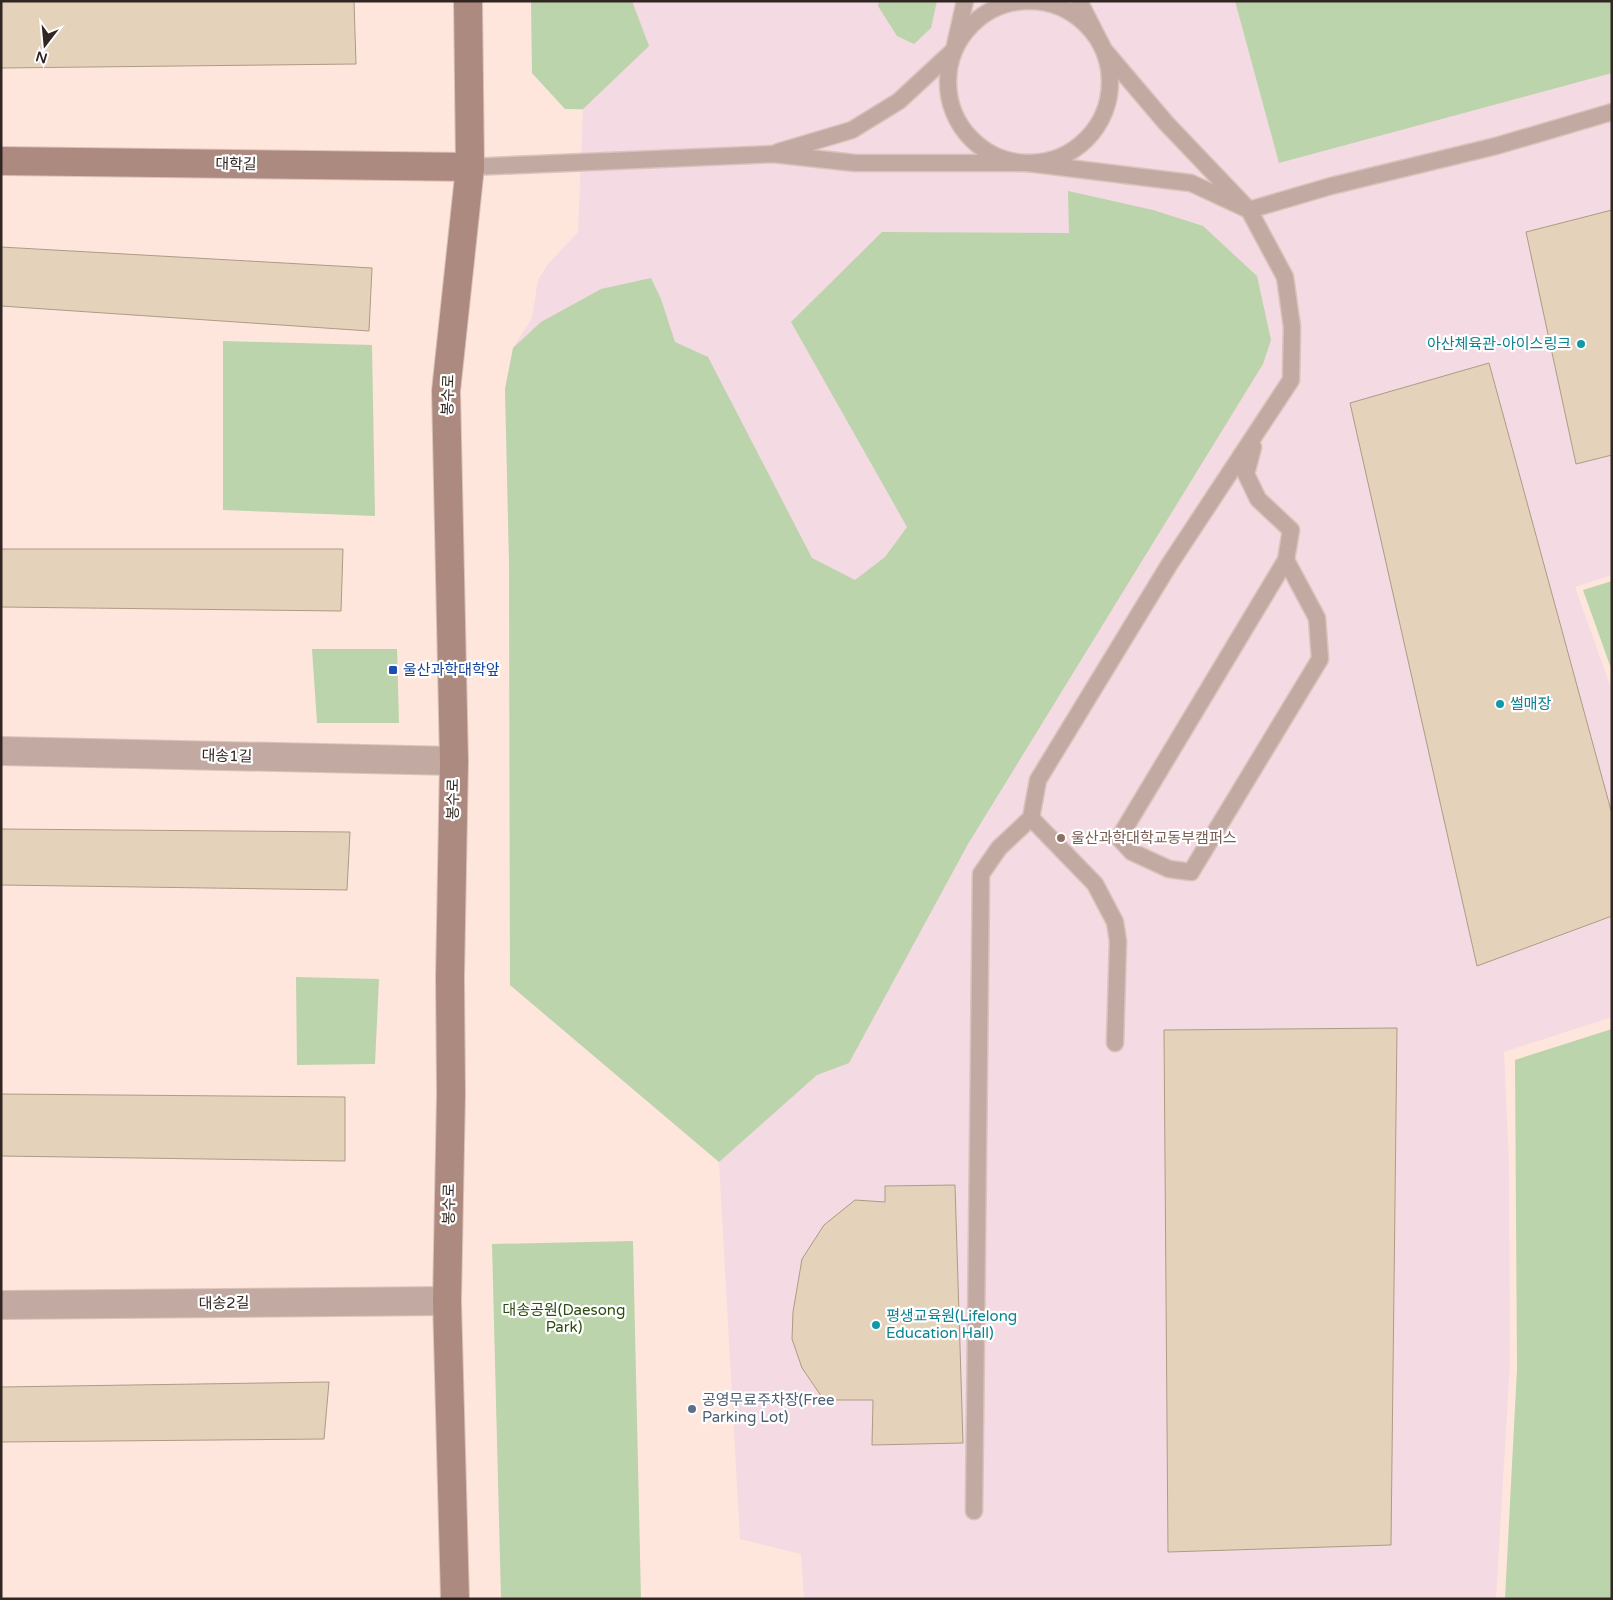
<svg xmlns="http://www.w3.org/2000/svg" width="1613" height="1600" viewBox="0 0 1613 1600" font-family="'Varela Round','Noto Sans KR',sans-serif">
<rect width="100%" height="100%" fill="#fee6dc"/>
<path fill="#f4dae3" d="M531,1H1612V575L1575,587L1612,691V1017L1504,1052L1509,1165L1510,1363L1496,1599H804L801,1554L740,1539L719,1162L510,985L509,562L505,389L513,348L532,318L538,280L548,264L578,232L583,110L565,109L532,73Z"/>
<g fill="#bbd4ab">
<path d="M531,1H632L649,46L583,109H565L532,73Z"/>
<path d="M879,1H937L931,28L914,44L897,36L878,6Z"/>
<path d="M1235,1H1612V73L1279,163Z"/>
<path d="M1068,191L1153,210L1203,226L1257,276L1271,340L1263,364L968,844L849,1063L817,1075L719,1162L510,985L509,562L505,389L513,348L541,322L601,289L651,278L661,299L675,342L708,357L812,558L855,580L885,557L907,527L791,322L882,232L1069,233Z"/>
<path d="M223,341L372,345L375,516L223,510Z"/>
<path d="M1612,581V671L1583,590Z"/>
<path d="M312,649H397L399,723H317Z"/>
<path d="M296,977L379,979L375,1064L297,1065Z"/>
<path d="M1612,1029V1599H1505L1517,1369L1515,1060Z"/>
<path d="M633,1241L641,1599H501L492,1244Z"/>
</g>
<g fill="#e5d2bb" stroke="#ad9b85">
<path d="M1,1H354L356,64L1,68Z"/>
<path d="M1612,210V455L1576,464L1526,232Z"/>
<path d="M1,247L372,268L369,331L1,306Z"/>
<path d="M1489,363L1612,814V916L1477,966L1350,403Z"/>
<path d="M1,549H343L341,611L1,607Z"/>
<path d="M1,829L350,832L347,890L1,885Z"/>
<path d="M1397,1028L1391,1545L1168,1552L1164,1030Z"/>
<path d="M1,1094L345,1097V1161L1,1156Z"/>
<path d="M955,1185L963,1443L872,1445L873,1400H824L802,1368L792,1339L793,1312L802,1259L824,1225L855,1200L885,1202V1186Z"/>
<path d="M329,1382L324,1439L1,1442V1387Z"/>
</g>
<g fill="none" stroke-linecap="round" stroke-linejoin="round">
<g stroke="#d9c3ba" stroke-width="19">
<g id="lane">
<path d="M1079,1L1104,50L1166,123L1249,210L1331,186L1496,146L1612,112"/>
<circle cx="1029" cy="82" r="81"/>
<path d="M778,152L852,130L899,101L954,50L965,1"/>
<path d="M470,167L773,154L855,163H1027L1191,183L1249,210L1285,277L1292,327L1291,380L1169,565L1038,780L1031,818L999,848L981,874L974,1511"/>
<path d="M1253,447L1246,474L1258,499L1291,530L1286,560L1119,838L1132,852L1169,869L1191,872L1320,659L1317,618L1286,560"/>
<path d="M1031,818L1095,884L1115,922L1118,941L1115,1043"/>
</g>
</g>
<g stroke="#d9c3ba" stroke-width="30">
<g id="street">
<path d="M1,751L454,761"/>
<path d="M1,1305L447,1301"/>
</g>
</g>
<g stroke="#d9c3ba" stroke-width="30">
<g id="secondary">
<path d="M1,161L470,167"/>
<path d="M455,1599L447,1301L451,1094L450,977L454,761L446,391L470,167L468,1"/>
</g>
</g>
<use href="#lane" stroke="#c2aaa3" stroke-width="16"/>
<use href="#street" stroke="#c2aaa3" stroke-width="28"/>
<use href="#secondary" stroke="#ac8a80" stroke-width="28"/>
</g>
<g fill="#0f9aa8" stroke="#fff" stroke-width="2">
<circle cx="1581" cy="344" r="5"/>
<circle cx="1500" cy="704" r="5"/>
<circle cx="876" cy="1325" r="5"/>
</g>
<rect fill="#1a4fb4" stroke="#fff" stroke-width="2" x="388" y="665" width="10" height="10" rx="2.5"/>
<circle fill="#8d6e63" stroke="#fff" stroke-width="2" cx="1061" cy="838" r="5"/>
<circle fill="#5c6f8a" stroke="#fff" stroke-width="2" cx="692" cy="1409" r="5"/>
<g text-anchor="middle" stroke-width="4.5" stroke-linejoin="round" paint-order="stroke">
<g font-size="15" fill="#312621" stroke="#fff">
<text transform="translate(236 164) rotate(1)" y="5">대학길</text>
<text transform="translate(448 395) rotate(-88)" y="5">봉수로</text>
<text transform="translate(227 756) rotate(1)" y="5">대송1길</text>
<text transform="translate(453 799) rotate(-89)" y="5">봉수로</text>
<text transform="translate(449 1204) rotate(-89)" y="5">봉수로</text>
<text transform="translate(224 1303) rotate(-1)" y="5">대송2길</text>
</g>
<g font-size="15" fill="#0d838f" stroke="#fff" text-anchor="start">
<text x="1571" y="349" text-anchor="end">아산체육관-아이스링크</text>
<text x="1510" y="709">썰매장</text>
<text x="886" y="1321">평생교육원(Lifelong<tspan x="886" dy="17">Education Hall)</tspan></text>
</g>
<g font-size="15" fill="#164399" stroke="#fff" text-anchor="start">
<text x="403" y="675">울산과학대학앞</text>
</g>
<g font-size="15" fill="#785e54" stroke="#fff" text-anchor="start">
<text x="1071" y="843">울산과학대학교동부캠퍼스</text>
</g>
<g font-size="15" fill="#2c4c0f" stroke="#fff">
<text x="564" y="1315">대송공원(Daesong<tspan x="564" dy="17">Park)</tspan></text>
</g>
<g font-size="15" fill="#4e5e75" stroke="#fff" text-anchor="start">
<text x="702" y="1405">공영무료주차장(Free<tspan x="702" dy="17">Parking Lot)</tspan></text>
</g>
</g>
<rect width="1613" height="1600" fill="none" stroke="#312621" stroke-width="5"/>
<g transform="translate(45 45) rotate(196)" stroke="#ffffff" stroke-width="4" paint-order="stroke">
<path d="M0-4L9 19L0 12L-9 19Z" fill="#312621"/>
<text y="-8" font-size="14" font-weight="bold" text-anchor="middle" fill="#312621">N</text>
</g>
</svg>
